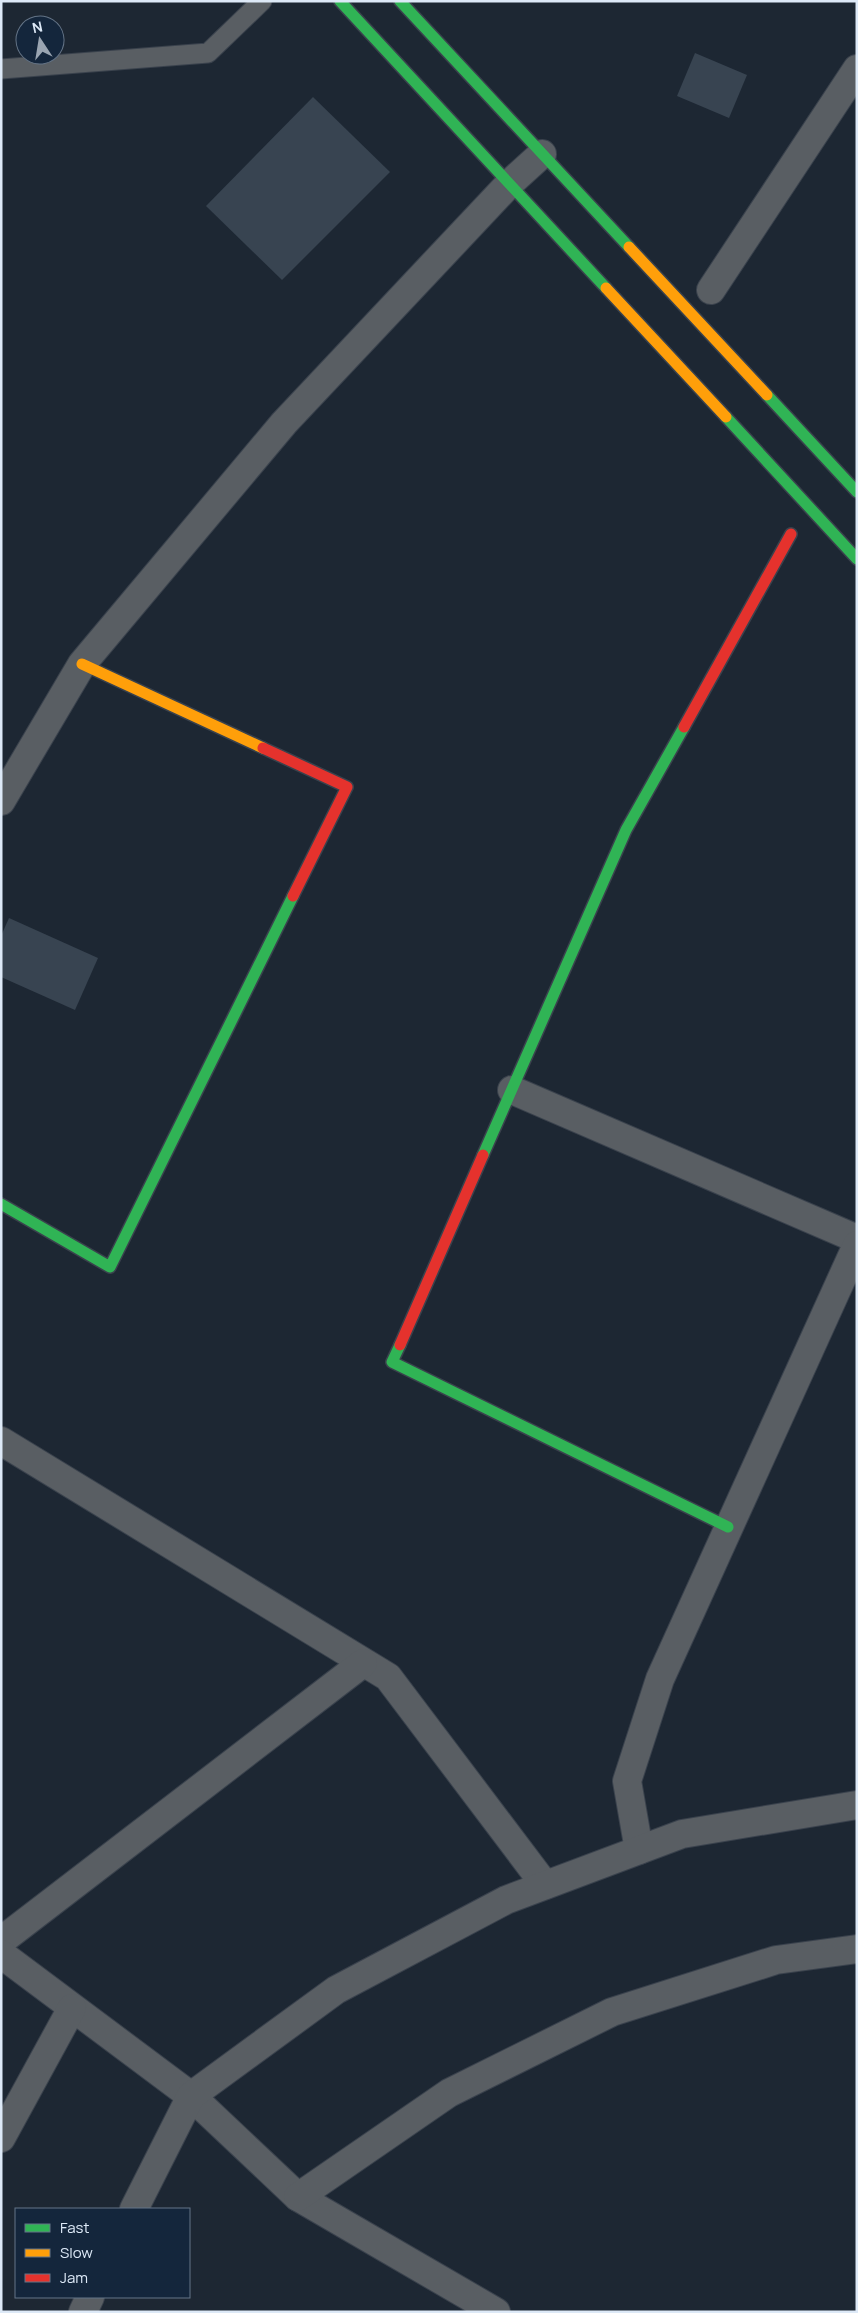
<svg xmlns="http://www.w3.org/2000/svg" width="858" height="2313" viewBox="0 0 858 2313" font-family="Manrope,sans-serif">
<rect width="100%" height="100%" fill="#1d2733"/>
<g fill="#384451">
<path d="M695,53L747,75L729,118L677,96Z"/>
<path d="M313,97L390,172L282,280L206,206Z"/>
<path d="M9,918L98,958L75,1010L1,977V936Z"/>
</g>
<g fill="none" stroke-linecap="round" stroke-linejoin="round">
<g stroke="#3a424d" stroke-width="21">
<path id="lane" d="M1,69L208,53L262,1"/>
</g>
<g stroke="#3a424d" stroke-width="30">
<g id="street">
<path d="M711,290L857,69"/>
<path d="M1,801L82,664L284,423L509,184L542,154"/>
<path d="M512,1090L857,1239"/>
<path d="M1,1441L388,1677L545,1885"/>
<path d="M639,1850L627,1781L660,1679L857,1245"/>
<path d="M1,1941L363,1663"/>
<path d="M1,1954L191,2096L298,2197L496,2312"/>
<path d="M1,2138L72,2008"/>
<path d="M298,2197L449,2093L612,2012L776,1960L857,1949"/>
<path d="M134,2209L191,2096L336,1990L506,1900L682,1834L857,1805"/>
<path d="M83,2312L90,2297"/>
</g>
</g>
<g stroke="#3a424d" stroke-width="14">
<g id="fast">
<path d="M340,1L606,288"/>
<path d="M400,1L629,247"/>
<path d="M767,395L857,492"/>
<path d="M726,417L857,559"/>
<path d="M483,1155L626,830L684,727"/>
<path d="M1,1204L110,1267L293,896"/>
<path d="M400,1345L392,1362L728,1527"/>
</g>
</g>
<g stroke="#3a424d" stroke-width="14">
<g id="slow">
<path d="M629,247L767,395"/>
<path d="M606,288L726,417"/>
<path d="M82,664L263,748"/>
</g>
</g>
<g stroke="#3a424d" stroke-width="14">
<g id="jam">
<path d="M684,727L791,534"/>
<path d="M263,748L347,787L293,896"/>
<path d="M400,1345L483,1155"/>
</g>
</g>
<use href="#lane" stroke="#595e63" stroke-width="19"/>
<use href="#street" stroke="#595e63" stroke-width="28"/>
<use href="#fast" stroke="#30b455" stroke-width="11"/>
<use href="#slow" stroke="#ff9f0a" stroke-width="11"/>
<use href="#jam" stroke="#e5322d" stroke-width="11"/>
</g>
<rect width="858" height="2313" fill="none" stroke="#dde9f7" stroke-width="5"/>
<rect x="15" y="2208" width="175" height="90" fill="#14263c" stroke="#647487"/>
<rect x="25" y="2224" width="25" height="8" fill="#30b455" stroke="#647487"/>
<text x="60" y="2233" font-size="15" fill="#dde9f7">Fast</text>
<rect x="25" y="2249" width="25" height="8" fill="#ff9f0a" stroke="#647487"/>
<text x="60" y="2258" font-size="15" fill="#dde9f7">Slow</text>
<rect x="25" y="2274" width="25" height="8" fill="#e5322d" stroke="#647487"/>
<text x="60" y="2283" font-size="15" fill="#dde9f7">Jam</text>
<g transform="translate(40 40) rotate(348)"><circle r="24" fill="#14263c" stroke="#647487"/>
<path d="M0-4L9 19L0 12L-9 19Z" fill="#9aa5b2"/>
<text y="-8" font-size="14" font-weight="bold" text-anchor="middle" fill="#dde9f7">N</text>
</g>
</svg>
